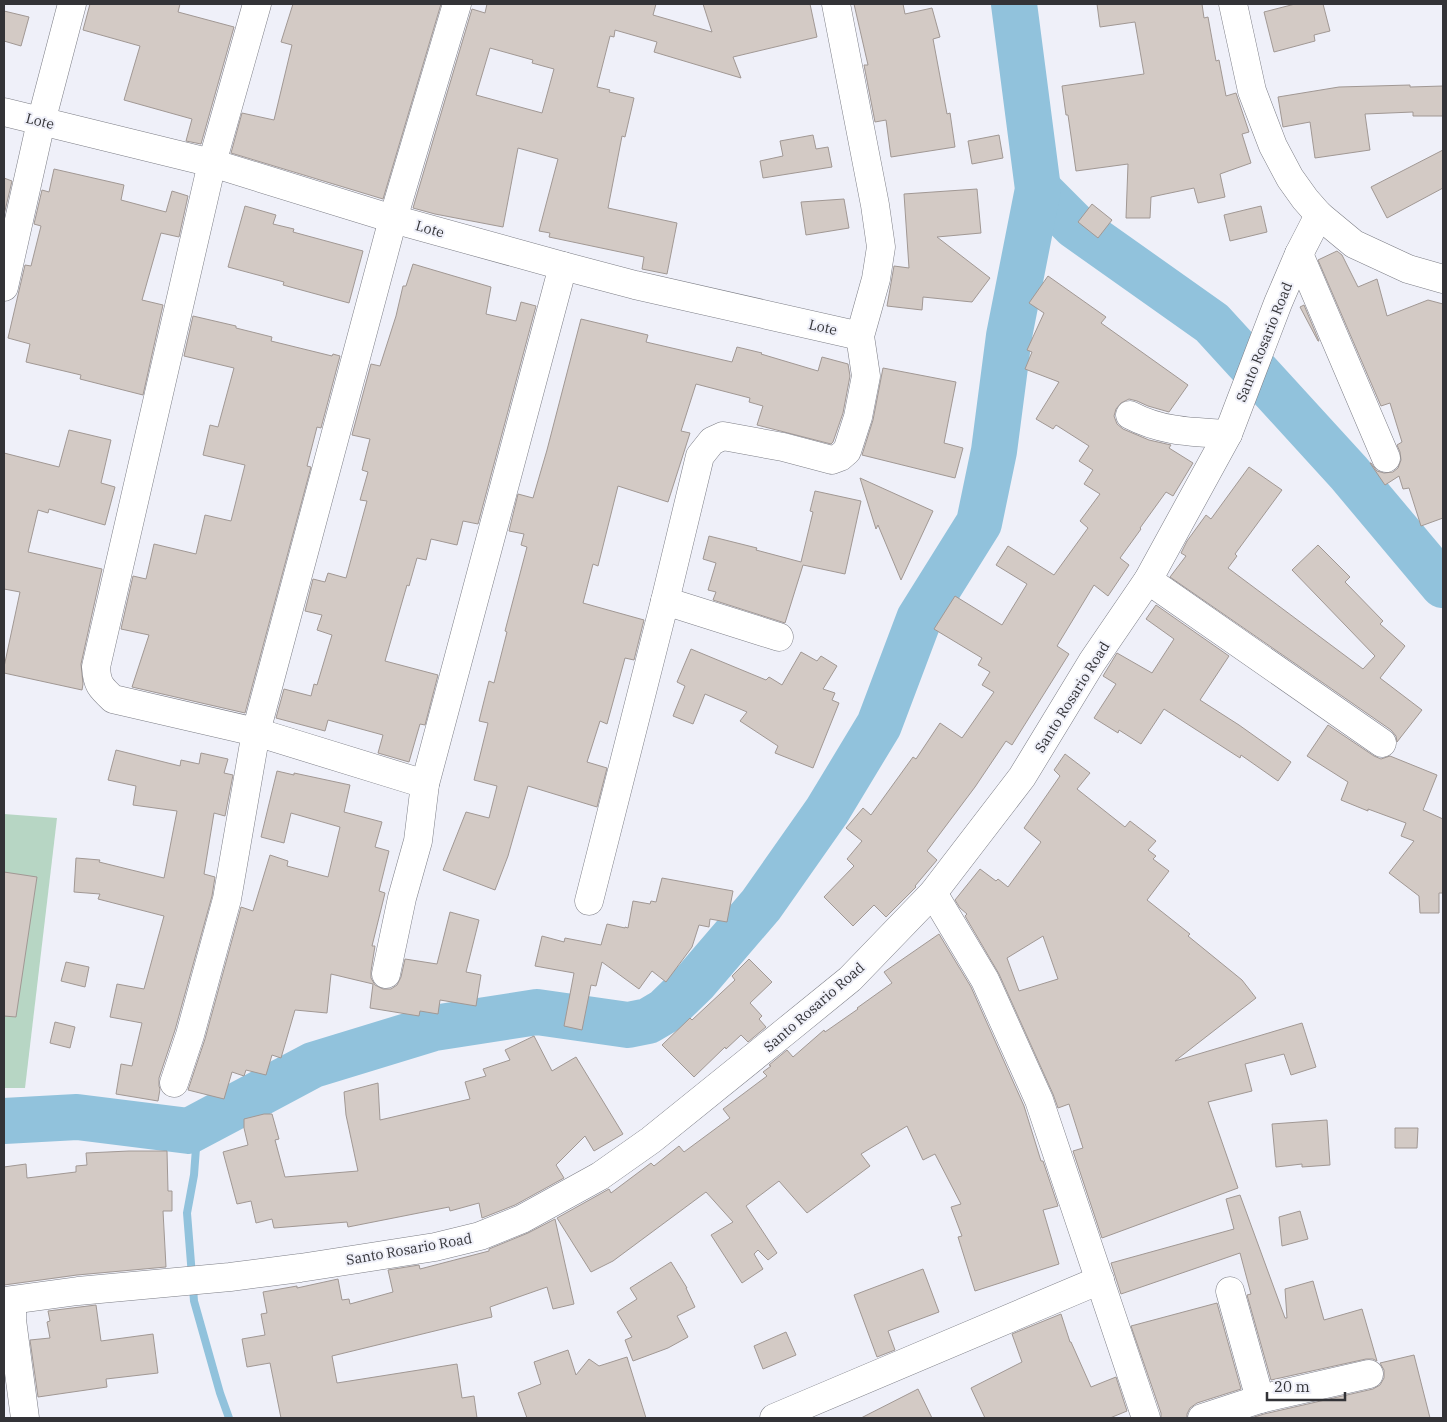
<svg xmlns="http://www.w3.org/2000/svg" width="1447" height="1422" viewBox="0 0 1447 1422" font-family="'IBM Plex Serif',serif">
<rect width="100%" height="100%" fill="#eff0f9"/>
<path fill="#b7d6c4" d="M4,814L57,818L25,1088H4Z"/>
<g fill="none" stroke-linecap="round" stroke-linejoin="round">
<path stroke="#91c2dc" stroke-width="8" d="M189,1131L195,1132L196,1148L194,1175L187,1213L194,1301L220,1393L229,1418"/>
<g stroke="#91c2dc" stroke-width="46">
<path d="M1038,189L1075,226L1212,323L1349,473L1443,585"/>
<path d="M4,1121L77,1117L189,1131L313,1065L434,1028L537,1012L628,1025L648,1021L665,1011L695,982L761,905L827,811L879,725L919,619L979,523L994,451L1009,336L1038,189L1014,4"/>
</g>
</g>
<g fill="#d3cac5" stroke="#a19894" fill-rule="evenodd">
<path d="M90,4H180L178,12L234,27L201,144L186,141L192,119L124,100L140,46L83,30Z"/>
<path d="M293,4H441L383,199L231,153L242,113L274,120L292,45L281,42Z"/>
<path d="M487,4H656L653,15L712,32L703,4H810L817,37L733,57L741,78L654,52L657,42L615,30L614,37L610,36L597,87L610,90L609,92L634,98L625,137L622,136L608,208L677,223L667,274L642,269L644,257L549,237L550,233L539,231L558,159L518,148L503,227L435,214L413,208L472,9L485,13ZM490,48L533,60L532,63L554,69L542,113L476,95Z"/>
<path d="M854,4H903L905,14L932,8L940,37L933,39L947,114L950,113L955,147L891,157L886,120L875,122L864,65H868Z"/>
<path d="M1097,4H1202L1204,18L1208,17L1216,61L1219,60L1226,96L1236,93L1249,132L1242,134L1251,163L1220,174L1225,197L1198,203L1194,188L1151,197L1150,218H1126L1128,164L1076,171L1068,115H1066L1062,86L1144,74L1135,22L1100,27Z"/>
<path d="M1295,4H1323L1330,31L1314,35L1315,41L1274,52L1264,12Z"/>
<path d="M4,11L29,17L21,46L4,41Z"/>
<path d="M1410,85V87L1443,86V116H1413V112L1365,114L1370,150L1315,158L1310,122L1283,127L1278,97L1339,87Z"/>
<path d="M813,135L816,149L828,147L832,167L763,178L760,161L783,156L780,141Z"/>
<path d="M999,135L1003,158L972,164L968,141Z"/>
<path d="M1443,150V188L1387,218L1371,187Z"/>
<path d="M54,169L124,185L121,200L166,212L172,191L188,196L179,237L161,233L142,300L163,305L143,395L80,379L81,375L26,362L30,344L8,338L25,265L31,266L41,226L34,224L42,190L49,192Z"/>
<path d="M4,178L12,181L4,215Z"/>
<path d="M977,189L981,233L937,237L990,278L972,302L923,297L922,310L887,306L894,266L909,268L904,194Z"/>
<path d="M844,199L849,228L806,235L801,202Z"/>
<path d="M1092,204L1112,220L1098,238L1078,222Z"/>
<path d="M245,206L276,215L273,224L294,229L293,232L363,251L349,303L283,285L284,282L228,267Z"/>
<path d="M1261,206L1267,232L1230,241L1224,215Z"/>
<path d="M1337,251L1342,255L1358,287L1377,279L1387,316L1428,300L1443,304V518L1421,526L1409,488L1403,489L1399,476L1385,485L1370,463H1371L1377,471L1384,473L1393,472L1398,468L1401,460L1400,452L1397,445L1402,442L1390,403L1381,406L1318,260Z"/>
<path d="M413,264L491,287L486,314L516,321L521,302L536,306L478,524L463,521L457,545L431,539L426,560L417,558L409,586L407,585L385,661L438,675L425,725L420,724L409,762L378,753L383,735L328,720L325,731L276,718L284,689L311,696L314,684L317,685L332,635L317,630L322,615L305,611L313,579L325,582L328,573L346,578L367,501L360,500L368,472L362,470L370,439L352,435L371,364L380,366L396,316L403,286H406Z"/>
<path d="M1048,276L1106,317L1101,323L1188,385L1169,412L1148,406L1137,401L1129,399L1121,403L1116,409L1114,416L1117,424L1123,429L1149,440L1171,445L1169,448L1193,463L1173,496L1166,492L1140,528L1141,529L1120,558L1129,565L1108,596L1094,585L1057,646L1069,654L1012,745L1006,741L975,787L927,851L937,860L915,886L916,887L886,917L874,905L853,926L824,897L854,866L847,859L862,841L846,828L863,808L871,815L913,757L916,759L940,723L962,738L994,692L982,685L990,672L978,665L982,658L934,629L955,596L1002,625L1027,584L996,565L1008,546L1054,575L1088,528L1080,521L1100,494L1084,484L1093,470L1079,461L1089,446L1056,425L1053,429L1036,419L1059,382L1025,369L1032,352L1027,350L1044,313L1029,303Z"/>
<path d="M1304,305L1319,341H1318L1300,307Z"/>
<path d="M193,316L236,326V328L272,337L271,341L332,356L333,354L340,356L321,428L317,427L307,466L311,467L245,713L132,687L149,635L121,629L133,576L146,579L154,544L196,554L205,515L231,521L245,465L203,455L210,425L218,427L234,368L184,356Z"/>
<path d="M581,319L648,335L646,342L732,362L737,347L762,353L761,354L818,371L822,357L848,364L850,376L843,413L833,442L831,444L757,425L763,406L749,402L750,398L696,384L681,431L690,433L668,502L618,486L598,566L593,564L583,603L644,620L634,660L625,658L607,724L600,721L587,762L607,768L597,807L528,786L508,856L495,890L443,870L466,812L489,818L497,786L474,780L488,723L479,721L489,681L494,683L507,632L505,631L527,547L521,545L524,534L509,531L518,494L533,498L547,450Z"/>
<path d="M883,368L956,382L944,443L963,448L955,478L862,455L873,420Z"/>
<path d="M69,430L111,440L101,483L115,487L105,525L49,509L48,513L38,510L28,552L102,569L81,664L83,684L82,690L4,673V667L20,592L4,589V453L59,467Z"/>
<path d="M1249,467L1282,490L1235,554L1237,556L1228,568L1363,669L1375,656L1292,570L1318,545L1350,577L1345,582L1383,621L1380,624L1404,645L1405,646L1380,678L1422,710L1397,742L1396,736L1391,730L1170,577L1186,556L1181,553L1187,541L1206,515L1211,519Z"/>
<path d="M860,478L933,511L901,580L878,525L876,529Z"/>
<path d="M815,491L861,501L845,574L803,565L785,623L713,600L716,592L708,590L716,563L703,559L709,536L757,548L756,550L801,562L813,512L810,511Z"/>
<path d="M1156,605L1229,656L1200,700L1239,725L1291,762L1278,781L1241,755L1240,758L1164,709L1141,744L1119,730L1118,733L1094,718L1116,684L1103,676L1117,653L1152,673L1174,639L1146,619Z"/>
<path d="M691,649L766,680L769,677L782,685L801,652L817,661L821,656L837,666L823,689L835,693L832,700L839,703L813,768L775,753L778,746L740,721L747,712L705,694L693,724L673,716L685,686L677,682Z"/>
<path d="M1328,725L1374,756L1381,759L1390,756L1437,775L1423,810L1443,819V893H1439V913H1420L1419,896L1389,873L1414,841L1401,836L1406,823L1368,809V811L1341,800L1348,782L1307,756Z"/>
<path d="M116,750L180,766L181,760L199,764L201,753L228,759L224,773L233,775L225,816L214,813L204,874L215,877L212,896L175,1030L159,1078V1086L160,1089L158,1101L116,1094L121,1064L132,1066L142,1023L110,1017L117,984L144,989L164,916L98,899L100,894L74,892L76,858L100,860L99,862L164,878L177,811L133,805L136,786L108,780Z"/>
<path d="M1065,754L1090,773L1077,789L1125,827L1130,821L1156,841L1148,850L1156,856L1153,859L1169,871L1147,900L1190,934L1188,936L1242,980L1256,998L1175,1061L1302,1023L1316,1067L1291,1075L1284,1054L1245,1064L1252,1091L1208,1102L1238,1188L1102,1238L1073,1151L1083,1148L1069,1104L1058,1108L1053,1094L999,974L965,916L967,914L960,908L955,900L980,869L996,881L998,879L1008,887L1041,842L1024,828L1060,776L1054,770ZM1043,936L1058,979L1019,991L1007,958Z"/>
<path d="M277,771L294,775V773L350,785L344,812L382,822L375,847L389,851L379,891L385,893L372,946H375L371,971V978L375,985L383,989H391L397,985L401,977L405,959L437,964L450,912L479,920L466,972L481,975L476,1006L440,1000L438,1014L420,1011L419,1016L370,1008L373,984L331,974L327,1013L295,1010L281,1058L272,1055L266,1075L246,1070L244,1076L232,1072L224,1099L188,1090L205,1039L241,907L253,911L270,855L288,861L287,866L328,877L340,827L291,813L284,843L261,837Z"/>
<path d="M4,872L37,877L16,1017L4,1016Z"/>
<path d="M662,878L733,891L727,922L710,919L709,927L699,925L692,947L666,982L652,971L639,989L602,962L596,986L591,985L582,1030L564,1026L574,973L535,966L542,936L564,942L565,938L601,945L607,924L625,928V927L628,928L633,901L650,904L651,901L656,902Z"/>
<path d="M939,934L971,987L1024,1106L1041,1161H1043L1058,1206L1043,1210L1059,1264L975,1291L958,1237L962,1236L951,1207L961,1204L935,1154L923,1160L907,1126L861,1154L870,1166L807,1213L779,1181L746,1206L777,1253L768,1260L758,1250L754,1254L763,1269L742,1283L711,1235L733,1222L706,1192L613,1261L591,1272L557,1218L609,1189L611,1193L651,1163L654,1166L679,1146L684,1152L730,1118L723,1109L767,1076L763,1072L771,1066L769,1065L787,1050L793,1057L824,1030L825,1032L858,1009L857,1008L892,983L884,972Z"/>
<path d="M749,959L772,982L750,1003L762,1016L759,1019L766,1027L748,1042L741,1035L726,1049L725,1047L694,1077L662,1045L690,1018L692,1020L735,980L732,976Z"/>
<path d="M66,962L89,967L85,987L61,981Z"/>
<path d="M55,1022L75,1027L70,1048L50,1043Z"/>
<path d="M534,1036L552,1071L576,1057L623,1134L594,1151L585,1136L556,1165L564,1178L515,1205L482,1218L479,1203L450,1211L449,1207L348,1227L347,1222L274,1228L272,1219L256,1223L251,1201L237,1204L223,1152L248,1145L244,1128V1119L264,1114H272L279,1139L275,1140L285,1177L358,1171L346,1115L344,1092L378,1083L380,1120L470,1099L465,1082L486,1076L483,1069L510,1060L505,1050Z"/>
<path d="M1327,1120L1330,1165L1302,1167V1164L1276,1167L1272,1124Z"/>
<path d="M1395,1128H1418L1417,1148H1395Z"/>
<path d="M129,1151H167L168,1191H172V1211H163L166,1267L77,1275L4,1285V1167L26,1164L27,1178L76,1172V1166L87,1165L86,1153Z"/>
<path d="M1240,1195L1285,1318H1287L1285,1289L1313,1281L1324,1320L1362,1309L1377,1361L1373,1359H1366L1271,1380L1247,1295L1251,1294L1240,1253L1121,1294L1111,1263L1234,1229L1226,1199Z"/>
<path d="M1300,1211L1308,1239L1282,1246L1279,1217Z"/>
<path d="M555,1219L574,1304L553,1309L547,1287L490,1307L492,1317L332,1356L337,1383L457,1364L462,1398L474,1396L477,1418H281L270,1363L247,1367L242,1339L265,1335L261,1314L267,1313L263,1292L297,1286V1288L338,1279L342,1300L349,1299L350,1304L393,1292L388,1270L419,1265L420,1269L489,1251V1249L528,1233Z"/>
<path d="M671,1262L687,1288H686L695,1307L677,1316L688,1337L668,1348L633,1361L625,1340L632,1337L617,1312L637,1299L630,1288Z"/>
<path d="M923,1269L939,1312L888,1331L895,1350L877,1357L854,1295Z"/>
<path d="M1217,1303L1241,1389L1197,1403L1190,1408L1187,1414V1418H1161V1413L1131,1326Z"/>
<path d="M96,1305L101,1341L153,1334L158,1373L106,1379L107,1387L38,1397L30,1340L50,1338L47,1322L50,1321L48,1311Z"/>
<path d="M1061,1314L1070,1342H1071L1091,1387L1116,1377L1127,1411L1110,1418H985L971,1388L1022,1362L1012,1334Z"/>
<path d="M786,1332L796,1355L763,1369L754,1346Z"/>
<path d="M568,1350L576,1375L589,1359L599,1366L627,1357L646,1418H527L518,1393L541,1384L534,1362Z"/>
<path d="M1414,1355L1430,1418H1251L1264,1414L1373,1389L1380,1385L1384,1378V1370L1380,1363Z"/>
<path d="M918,1389L932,1418H861Z"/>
</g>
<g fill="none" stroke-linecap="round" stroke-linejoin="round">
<g stroke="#7d7e86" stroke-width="29">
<g id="minor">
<path d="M257,4L212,163L96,667C97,684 100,687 113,699L256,732L425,784"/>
<path d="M4,112L212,163L393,219L563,266L635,285L860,336"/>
<path d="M1299,254L1386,458"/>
<path d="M4,287L41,122L72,4"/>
<path d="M1130,415C1162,432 1193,432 1228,434"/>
<path d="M1148,580L1382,743"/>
<path d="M665,601L779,637"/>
<path d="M933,893L985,980L1039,1100L1146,1418"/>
<path d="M589,901L665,601L700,456L712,441L723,436L783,447L832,460L840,457L847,451L858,417L866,376L860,336L876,279L881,247L875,205L836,4"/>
<path d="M386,974L402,898L418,841L425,784L563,266"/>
<path d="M174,1083L190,1035L227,899L256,732L393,219L457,4"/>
<path d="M1230,1291L1260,1399"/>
<path d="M4,1301L78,1291L230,1277L300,1268L435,1247L480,1236L522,1219L600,1176L651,1140L786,1031L850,979L933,893L1022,777L1092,662L1148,580L1228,434L1278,303L1299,254L1319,215"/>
<path d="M12,1301V1320L25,1418"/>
<path d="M774,1418L1100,1280"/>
<path d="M1202,1418L1260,1399L1369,1374"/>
</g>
</g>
<g stroke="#7d7e86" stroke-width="29">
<path id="major" d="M1233,4L1252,91L1273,146L1290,178L1305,199L1319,215L1354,244L1408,269L1443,279"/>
</g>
<use href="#minor" stroke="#fff" stroke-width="28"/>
<use href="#major" stroke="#fff" stroke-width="28"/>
</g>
<g text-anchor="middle" stroke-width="4" stroke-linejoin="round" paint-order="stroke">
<g font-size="14" fill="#333337" stroke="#eff0f9">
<text transform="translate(40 121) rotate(14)" y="5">Lote</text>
<text transform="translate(430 229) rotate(16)" y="5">Lote</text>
<text transform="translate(823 327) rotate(13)" y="5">Lote</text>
<text transform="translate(1264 342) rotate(-68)" y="5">Santo Rosario Road</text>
<text transform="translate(1072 697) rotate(-58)" y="5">Santo Rosario Road</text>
<text transform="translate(814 1007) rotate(-41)" y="5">Santo Rosario Road</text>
<text transform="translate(409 1249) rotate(-10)" y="5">Santo Rosario Road</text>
</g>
</g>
<rect width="1447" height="1422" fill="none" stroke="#333337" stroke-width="10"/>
<path d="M1267 1392v8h78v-8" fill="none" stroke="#333337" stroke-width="2.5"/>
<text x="1274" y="1392" font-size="15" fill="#333337" stroke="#eff0f9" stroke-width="4" paint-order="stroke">20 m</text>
</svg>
